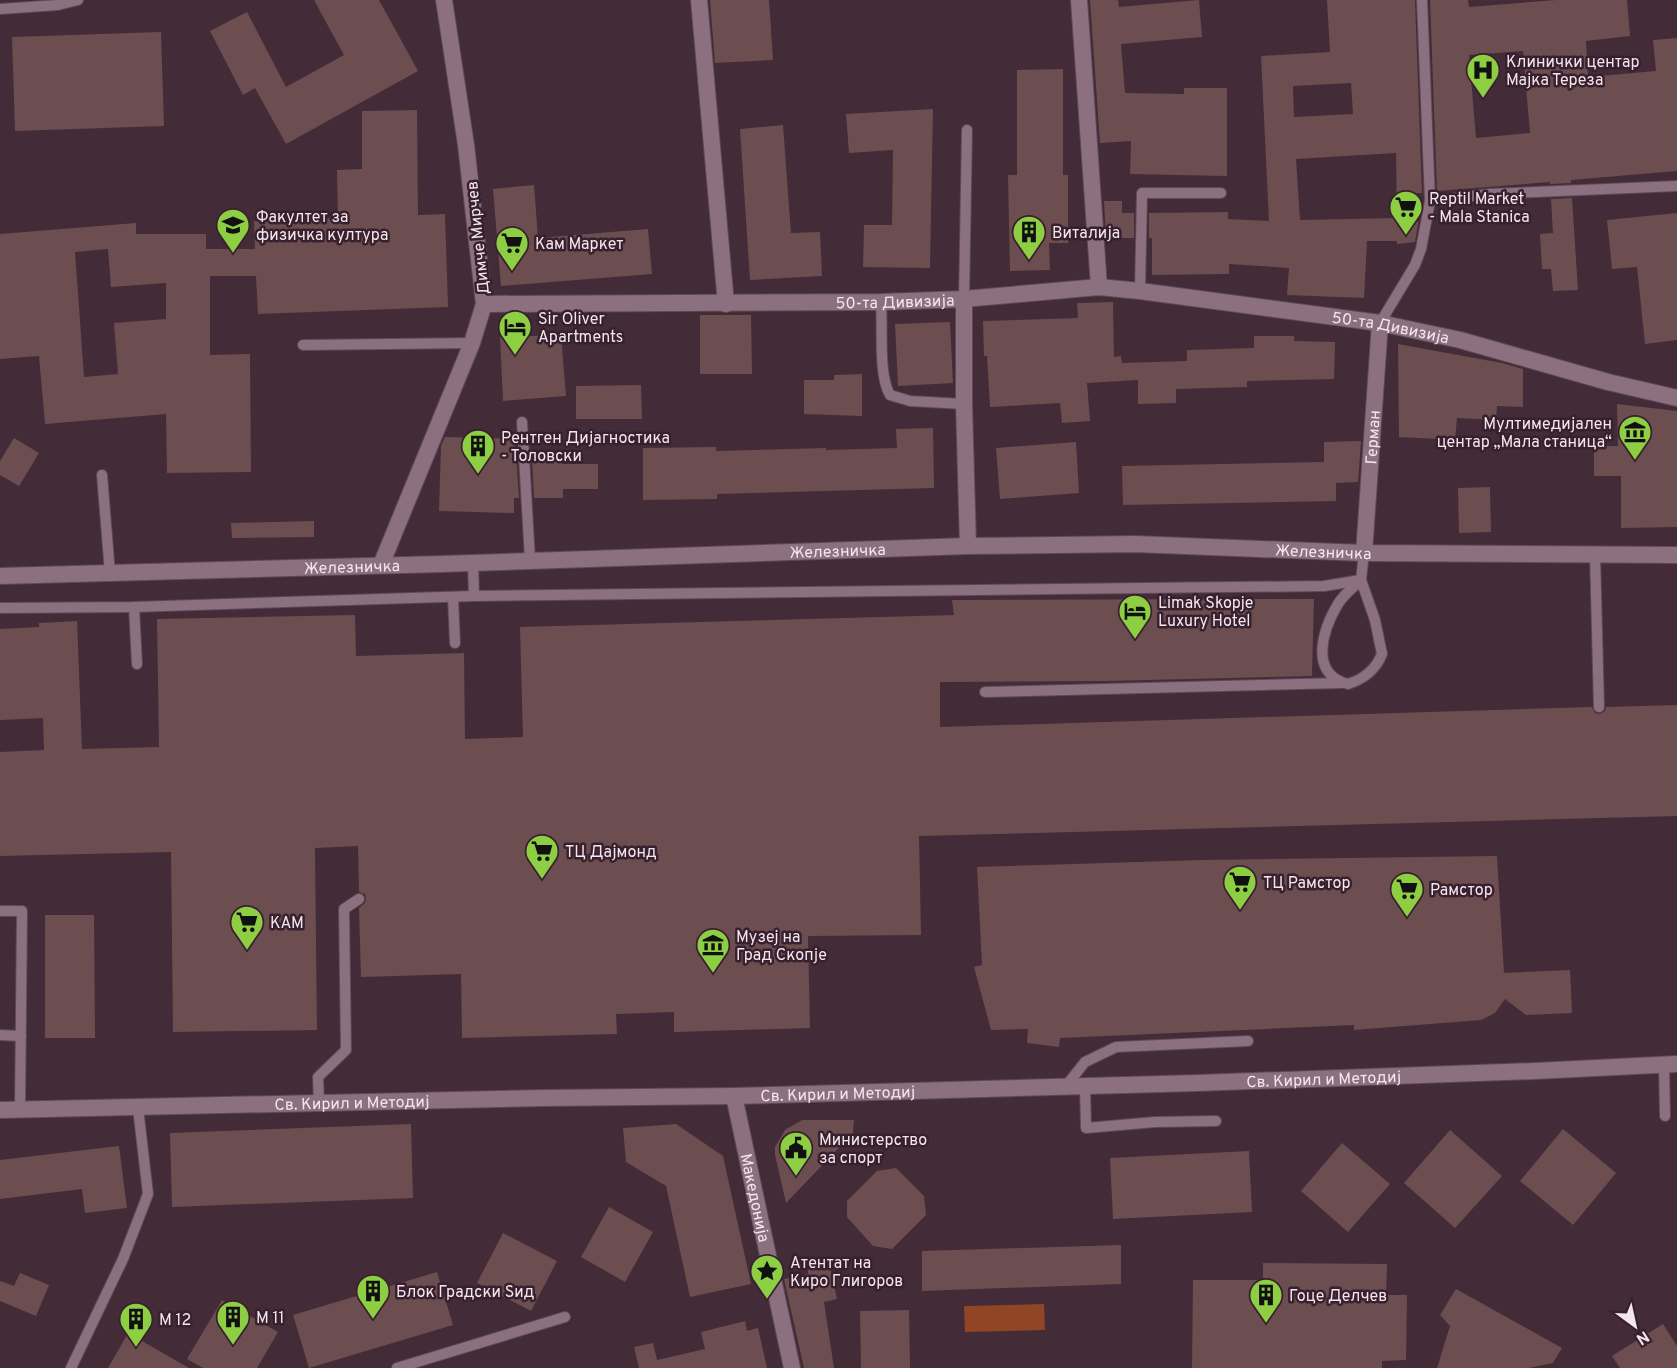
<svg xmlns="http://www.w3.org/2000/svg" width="1677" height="1368" viewBox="0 0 1677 1368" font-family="Overpass,sans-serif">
<rect width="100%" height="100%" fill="#432b38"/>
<path fill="#904524" d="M1044,1304L1045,1330L965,1332L964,1306Z"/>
<g fill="#6c4e50" fill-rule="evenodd">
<path d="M314,0H379L418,71L286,144L255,88L243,95L210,31L247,12L286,87L344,55Z"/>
<path d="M710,0H769L773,60L715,63Z"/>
<path d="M1090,0H1118L1119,7L1199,0L1202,37L1121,44L1125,93L1184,94V88H1227V176L1130,174L1131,141L1100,143Z"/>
<path d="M1327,0H1415L1422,193H1417L1418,224L1415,242L1397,244V241H1367L1364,298L1287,295L1289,268L1229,264V274L1152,275V238H1149V213L1228,212V219L1269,221L1261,56L1330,52ZM1351,83L1353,114L1294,117L1293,86ZM1396,153L1397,218L1300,220L1296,159Z"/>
<path d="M1430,0H1468L1469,7L1556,0H1627L1630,36L1586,41L1588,77L1656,71L1653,40L1677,38V171L1571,180V183L1550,184V182L1437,191ZM1523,51L1530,133L1476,138L1469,55Z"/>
<path d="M161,32L164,126L15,131L12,37Z"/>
<path d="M1063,69V175H1068V243H1049L1050,270L1010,271L1008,175H1017V70Z"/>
<path d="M933,109L930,268L863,267L864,225H892L893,150L849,153L846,114Z"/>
<path d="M417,110L418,215L445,214L448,307L258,314L256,276H210V355L250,354L251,472L167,473L166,414L45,424L39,356L0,359V234L136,223V234H206V249H255L254,221L338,218L337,170L362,169V111ZM108,249L111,287L166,283V319L114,323L118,374L84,377L75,252Z"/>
<path d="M783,125L791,233L820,232L822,276L750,280L740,129Z"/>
<path d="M534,185L538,238L648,229L652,274L501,286L493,189Z"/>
<path d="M1572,198L1578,290L1553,291L1551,269H1542L1540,234L1553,233L1551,199Z"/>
<path d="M1104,201H1122V213H1134V238H1106Z"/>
<path d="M1677,213V340L1645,344L1637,267L1612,269L1607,220Z"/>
<path d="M1113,302L1114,357L1121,356L1122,363L1187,361V350L1254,348V336H1294V341L1335,342L1334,379L1247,381V387L1176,389V403L1138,404V380L1087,383L1090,421L1062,423L1060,403L990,407L987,356H984L983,321L1078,318L1077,303Z"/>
<path d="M700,315H751L752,374H700Z"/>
<path d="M950,322L953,383L898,386L895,324Z"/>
<path d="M561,335L566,396L503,401L500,337Z"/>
<path d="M1398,344L1502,363L1523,369V407L1497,406L1496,420L1457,418L1455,440L1399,437Z"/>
<path d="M862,374V416L804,414V380H834V375Z"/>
<path d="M641,385L642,419H576V386Z"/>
<path d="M1617,404L1677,411V527L1621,528V476H1594V446H1618Z"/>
<path d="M933,428L934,488L717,494V499L643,500V448L716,447V451L826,448V450L897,448L896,429Z"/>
<path d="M445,437L515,439L519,498H514V513L439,511L441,446Z"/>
<path d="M14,438L39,453L19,486L0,475V461Z"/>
<path d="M1361,441L1358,482L1336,483V501L1123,505L1122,466L1324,462V442Z"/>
<path d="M1076,442L1079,493L1000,499L996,448Z"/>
<path d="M562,457V464H598V489H563V498H534L532,458Z"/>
<path d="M1490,487L1491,532L1459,533L1458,488Z"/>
<path d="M314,521V537L232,538L231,523Z"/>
<path d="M1314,599L1312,676L1105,681L940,682V727L1592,707L1595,713L1600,714L1605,711L1606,707L1677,705V816L919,836L921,935L808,936L810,1028L674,1032V1012L616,1014L617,1034L462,1038L461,974L361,977L359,908L365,903L366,899L365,894L359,892L358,846L315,848L317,1030L173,1032L171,852L0,856V752L44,750L43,718L0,720V629L39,627V623L77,621L82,749L159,747L157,619L355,615L356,656L464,653L465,739L523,737L520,627L954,615L952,600Z"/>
<path d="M1497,856L1504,973L1570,970L1572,1013L1526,1015L1505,999L1495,1013L1481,1020L1354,1030V1025L1060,1038L1059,1047L1027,1043L1028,1029L991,1030L974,967L982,965L977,867L1201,860Z"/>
<path d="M45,915H94L95,1038H45Z"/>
<path d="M802,1120H854L853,1133L786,1203L775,1155V1147L785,1130Z"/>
<path d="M411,1124L413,1198L172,1207L170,1133Z"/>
<path d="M676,1124L723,1156L751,1284L690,1297L666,1186L626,1162L623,1128Z"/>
<path d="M1563,1129L1616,1173L1573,1225L1520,1181Z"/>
<path d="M1450,1130L1502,1176L1455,1228L1404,1183Z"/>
<path d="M1342,1143L1390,1184L1348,1232L1301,1191Z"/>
<path d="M119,1146L127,1208L85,1213L82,1189L0,1199V1160Z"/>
<path d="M1249,1151L1252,1212L1113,1219L1110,1158Z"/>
<path d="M896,1168L924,1196L926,1215L892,1249L873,1246L847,1217V1201L877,1171Z"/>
<path d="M609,1207L653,1232L625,1282L581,1257Z"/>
<path d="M503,1233L557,1261L531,1311L477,1283Z"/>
<path d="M1121,1245V1284L922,1291V1251Z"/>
<path d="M1263,1263L1387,1264L1386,1295H1407L1406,1360L1382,1361V1368H1192L1193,1280H1263Z"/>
<path d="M830,1266L837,1299L824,1302L834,1368H804L784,1279L808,1274V1270Z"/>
<path d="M437,1272L453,1325L309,1368L293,1315Z"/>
<path d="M20,1273L49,1285L36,1316L0,1301V1281L14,1286Z"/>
<path d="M1456,1289L1562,1348L1553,1363L1529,1368H1437L1450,1326L1440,1315Z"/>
<path d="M222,1300L278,1332L257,1368H203L187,1359Z"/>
<path d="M909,1310L910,1368H861L860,1311Z"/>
<path d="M745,1321L747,1331L758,1328L767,1368H639L634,1347L653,1343L657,1360L705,1349L701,1332Z"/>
<path d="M1663,1324L1677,1346V1368H1620L1612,1356Z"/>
<path d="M128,1333L189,1368H108Z"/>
</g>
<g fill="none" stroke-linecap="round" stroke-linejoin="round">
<g stroke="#5d4a55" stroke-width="12">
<g id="service">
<path d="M0,9L58,5L78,0"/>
<path d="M1430,201L1490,194L1677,186"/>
<path d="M1140,291L1142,193H1221"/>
<path d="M964,299L967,130"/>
<path d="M881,302C883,327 878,375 890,395L910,401L964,404"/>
<path d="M1380,323L1415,265L1421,249L1430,201L1422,0"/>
<path d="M303,345L472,343"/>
<path d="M522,422L530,560"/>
<path d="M102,475L110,573"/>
<path d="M1595,554L1599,707"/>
<path d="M473,563L474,596"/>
<path d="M453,597L455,643"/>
<path d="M134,607L137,664"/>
<path d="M0,608L134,607L474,596L1324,586L1361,580L1375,620L1382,654C1376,669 1364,679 1348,684C1308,674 1323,629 1338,604C1343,595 1354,587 1361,580L1364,553"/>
<path d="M985,692L1341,683"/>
<path d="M0,911H22L20,1110"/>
<path d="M0,1035L21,1036"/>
<path d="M1664,1064L1665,1116"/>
<path d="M1066,1086L1085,1062L1116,1047L1248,1041"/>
<path d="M1085,1086L1086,1128L1155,1122L1216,1121"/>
<path d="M319,1103L318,1077L346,1050L344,909L359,899"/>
<path d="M71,1368L123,1259L148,1194L138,1108"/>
<path d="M397,1368L565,1317"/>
</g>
</g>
<g stroke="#5d4a55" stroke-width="18">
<g id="minor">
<path d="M699,0L726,304"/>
<path d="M1079,0L1099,287"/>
<path d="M964,299V404L968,546"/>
<path id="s1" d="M484,304L881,302L964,299L1099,287L1140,291L1380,323L1460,340L1608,382L1677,398"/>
<path id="s2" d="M1364,553L1380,323"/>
<path d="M381,565L472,343L484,304L466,145L444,0"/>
<path id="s3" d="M734,1096L792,1368"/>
</g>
</g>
<g stroke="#5d4a55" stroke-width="18">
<g id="tertiary">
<path id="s4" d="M0,576L441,564L968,546L1135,544L1364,553L1677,555"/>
<path id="s5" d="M0,1110L544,1098L734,1096L1197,1083L1535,1071L1677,1064"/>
</g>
</g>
<use href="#service" stroke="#8c707f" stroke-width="10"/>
<use href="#minor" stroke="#8c707f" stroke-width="16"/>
<use href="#tertiary" stroke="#8c707f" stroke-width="16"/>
</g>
<defs>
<g id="hospital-pin" transform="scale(1.725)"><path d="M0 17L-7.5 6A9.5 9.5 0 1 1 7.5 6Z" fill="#8ece43" stroke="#38212e"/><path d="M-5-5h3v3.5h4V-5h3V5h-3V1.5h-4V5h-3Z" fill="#111"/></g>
<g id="supermarket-pin" transform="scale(1.725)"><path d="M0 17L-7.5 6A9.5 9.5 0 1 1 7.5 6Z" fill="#8ece43" stroke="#38212e"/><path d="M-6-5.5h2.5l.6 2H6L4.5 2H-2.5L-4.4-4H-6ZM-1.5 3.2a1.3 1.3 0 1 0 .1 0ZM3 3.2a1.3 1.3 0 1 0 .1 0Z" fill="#111"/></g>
<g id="university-pin" transform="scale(1.725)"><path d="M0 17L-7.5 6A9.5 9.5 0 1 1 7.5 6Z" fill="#8ece43" stroke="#38212e"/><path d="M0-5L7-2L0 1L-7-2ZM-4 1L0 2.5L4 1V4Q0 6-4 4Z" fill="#111"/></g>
<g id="building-pin" transform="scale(1.725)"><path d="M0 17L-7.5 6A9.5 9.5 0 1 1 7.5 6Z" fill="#8ece43" stroke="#38212e"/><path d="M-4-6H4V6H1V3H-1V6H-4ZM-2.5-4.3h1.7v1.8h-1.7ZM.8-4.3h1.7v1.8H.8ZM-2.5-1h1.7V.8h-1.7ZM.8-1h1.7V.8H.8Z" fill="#111"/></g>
<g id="hotel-pin" transform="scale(1.725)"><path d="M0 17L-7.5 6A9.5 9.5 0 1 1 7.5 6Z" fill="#8ece43" stroke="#38212e"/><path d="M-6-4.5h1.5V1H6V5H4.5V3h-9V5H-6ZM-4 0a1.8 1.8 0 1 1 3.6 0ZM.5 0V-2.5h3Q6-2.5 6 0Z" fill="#111"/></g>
<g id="museum-pin" transform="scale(1.725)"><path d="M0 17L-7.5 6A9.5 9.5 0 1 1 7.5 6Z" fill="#8ece43" stroke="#38212e"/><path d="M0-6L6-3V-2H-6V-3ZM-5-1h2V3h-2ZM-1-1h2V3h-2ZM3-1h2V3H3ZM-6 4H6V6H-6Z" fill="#111"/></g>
<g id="civic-pin" transform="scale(1.725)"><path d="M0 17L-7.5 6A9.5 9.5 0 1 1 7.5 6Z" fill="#8ece43" stroke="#38212e"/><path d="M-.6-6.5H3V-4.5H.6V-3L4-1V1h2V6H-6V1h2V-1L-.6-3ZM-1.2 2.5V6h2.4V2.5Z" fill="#111"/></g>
<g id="sight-pin" transform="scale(1.725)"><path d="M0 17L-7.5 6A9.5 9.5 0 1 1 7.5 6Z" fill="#8ece43" stroke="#38212e"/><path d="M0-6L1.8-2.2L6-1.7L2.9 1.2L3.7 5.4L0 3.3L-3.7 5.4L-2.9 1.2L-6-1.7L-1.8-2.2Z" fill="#111"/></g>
</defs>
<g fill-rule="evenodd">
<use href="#hospital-pin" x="1483" y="70"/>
<use href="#supermarket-pin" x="1406" y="207"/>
<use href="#university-pin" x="233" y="225"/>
<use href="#building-pin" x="1029" y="232"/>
<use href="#supermarket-pin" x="512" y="243"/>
<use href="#hotel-pin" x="515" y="327"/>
<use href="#museum-pin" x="1635" y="432"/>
<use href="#building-pin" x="478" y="446"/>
<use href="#hotel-pin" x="1135" y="611"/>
<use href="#supermarket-pin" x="542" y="851"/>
<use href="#supermarket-pin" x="1240" y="882"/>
<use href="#supermarket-pin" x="1407" y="889"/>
<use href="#supermarket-pin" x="247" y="922"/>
<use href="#museum-pin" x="713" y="945"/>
<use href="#civic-pin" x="796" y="1148"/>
<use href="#sight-pin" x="767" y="1271"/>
<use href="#building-pin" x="373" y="1291"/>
<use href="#building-pin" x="1266" y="1295"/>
<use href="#building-pin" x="233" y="1317"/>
<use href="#building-pin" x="136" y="1319"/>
</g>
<g text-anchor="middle" stroke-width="5" stroke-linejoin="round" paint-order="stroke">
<g font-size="16" fill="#f5e5ed" stroke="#38212e" text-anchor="start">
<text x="1506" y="67">Клинички центар<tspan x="1506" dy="18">Мајка Тереза</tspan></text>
<text x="1429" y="204">Reptil Market<tspan x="1429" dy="18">- Mala Stanica</tspan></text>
<text x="256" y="222">Факултет за<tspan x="256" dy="18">физичка култура</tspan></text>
<text x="1052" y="238">Виталија</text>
<text x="535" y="249">Кам Маркет</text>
<text x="538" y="324">Sir Oliver<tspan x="538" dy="18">Apartments</tspan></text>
<text x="1612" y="429" text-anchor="end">Мултимедијален<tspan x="1612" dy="18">центар „Мала станица“</tspan></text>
<text x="501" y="443">Рентген Дијагностика<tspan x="501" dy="18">- Толовски</tspan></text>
<text x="1158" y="608">Limak Skopje<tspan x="1158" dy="18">Luxury Hotel</tspan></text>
<text x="565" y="857">ТЦ Дајмонд</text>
<text x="1263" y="888">ТЦ Рамстор</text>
<text x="1430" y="895">Рамстор</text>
<text x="270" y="928">KAM</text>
<text x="736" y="942">Музеј на<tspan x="736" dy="18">Град Скопје</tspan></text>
<text x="819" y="1145">Министерство<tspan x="819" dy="18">за спорт</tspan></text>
<text x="790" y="1268">Атентат на<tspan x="790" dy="18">Киро Глигоров</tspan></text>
<text x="396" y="1297">Блок Градски Sид</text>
<text x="1289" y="1301">Гоце Делчев</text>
<text x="256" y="1323">M 11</text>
<text x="159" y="1325">M 12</text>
</g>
<g font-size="16" fill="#f5e5ed" stroke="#38212e">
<text transform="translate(477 238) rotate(-96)" y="6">Димче Мирчев</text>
<text dy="6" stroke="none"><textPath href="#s1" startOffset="411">50-та Дивизија</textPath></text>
<text dy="6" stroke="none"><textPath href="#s1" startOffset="910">50-та Дивизија</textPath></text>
<text dy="6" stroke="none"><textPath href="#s2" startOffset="116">Герман</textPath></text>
<text dy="6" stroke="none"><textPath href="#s4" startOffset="838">Железничка</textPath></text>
<text dy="6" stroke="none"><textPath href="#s4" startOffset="1324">Железничка</textPath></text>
<text dy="6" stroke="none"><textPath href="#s4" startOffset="352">Железничка</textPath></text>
<text dy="6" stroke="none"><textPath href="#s5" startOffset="1324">Св. Кирил и Методиј</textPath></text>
<text dy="6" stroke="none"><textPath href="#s5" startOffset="838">Св. Кирил и Методиј</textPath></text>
<text dy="6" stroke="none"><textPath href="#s5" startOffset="352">Св. Кирил и Методиј</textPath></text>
<text dy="6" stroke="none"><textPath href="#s3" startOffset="104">Македонија</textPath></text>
</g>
</g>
<g transform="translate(1635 1326) rotate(147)" stroke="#38212e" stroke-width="4.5" paint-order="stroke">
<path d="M0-4.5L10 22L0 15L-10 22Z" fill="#f5e5ed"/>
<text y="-9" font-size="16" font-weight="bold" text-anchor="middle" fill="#f5e5ed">N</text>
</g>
</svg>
